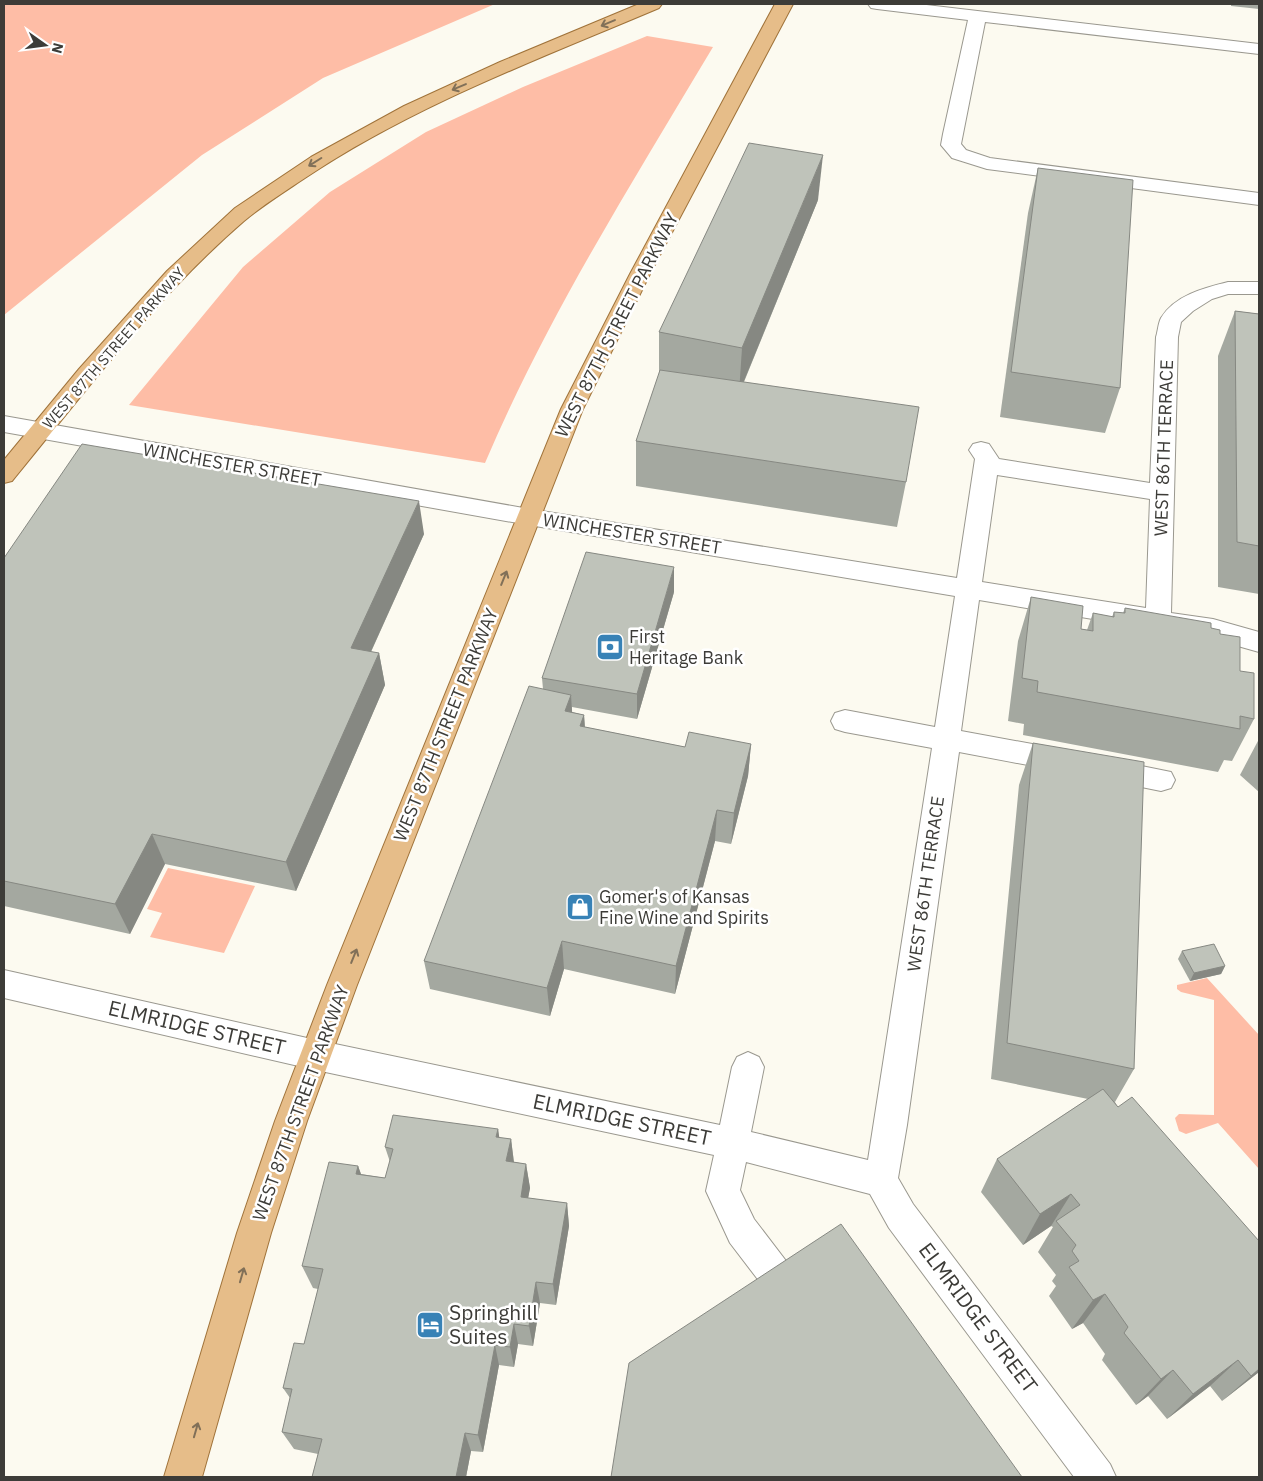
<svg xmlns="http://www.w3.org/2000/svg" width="1263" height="1481" viewBox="0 0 1263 1481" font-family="'IBM Plex Sans',sans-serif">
<rect width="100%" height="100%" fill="#fcfaf0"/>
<g fill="#febda6">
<path d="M4,4H495L323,78L202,155L4,315Z"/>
<path d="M647,36L713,47C632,183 547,317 485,463L129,405L243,267L330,192L426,132L523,87Z"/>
<path d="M168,868L255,886L224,953L150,937L162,913L147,909Z"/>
<path d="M1207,978L1259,1035V1169L1218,1123L1186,1134L1179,1131L1175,1118L1179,1114L1214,1115V1000L1181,992L1177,989V985Z"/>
</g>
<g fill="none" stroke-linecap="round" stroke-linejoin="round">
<g stroke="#9a988f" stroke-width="2">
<g id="minor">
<path d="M868,4H918L1259,44V54L985,22L961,144L966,150L990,158L1259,193V205L987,169L952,158L941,145L943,134L968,20L877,9L871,8Z"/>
<path d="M1228,282H1259V294H1228L1212,299L1193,311L1181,322L1178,337L1171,613L1213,619L1259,632V652L1213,639L979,600L961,731L1065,750L1075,753L1079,761L1075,769L1065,772L959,752L907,1125L898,1178L913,1204L1110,1464L1116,1477H1074L889,1228L870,1194L746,1162L740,1190L754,1219L793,1270L799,1282L793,1294L781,1300L769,1294L730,1243L706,1191L714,1155L316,1070L4,998V970L316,1040L720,1125L732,1067L737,1057L748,1052L759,1057L764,1067L751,1132L868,1160L932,748L845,732L835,729L831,721L835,713L845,710L935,727L955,596L529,525L4,432V416L529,509L957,578L975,459L969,450L973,444L981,442L989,444L999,459L1150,483L1156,337C1158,331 1158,324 1161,318C1175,295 1204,288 1228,282ZM997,475L1150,499L1146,608L982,582Z"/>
<path d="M1107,759L1171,772L1175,780L1171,788L1161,791L1097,778L1093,770L1097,762Z"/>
</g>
</g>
<g stroke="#a0733a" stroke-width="2">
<g id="major">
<path d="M639,4H662L659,8C539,59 414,105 305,178C284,192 263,205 244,221C156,297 86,391 12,481L4,483V460L79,369L167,271L235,208L311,157L404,106L500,62Z"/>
<path d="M775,4H793L650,274L583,409L357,985L307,1121L271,1233L202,1477H164L237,1233L275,1121L327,985L561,409L630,274Z"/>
</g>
</g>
<use href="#minor" fill="#fff" fill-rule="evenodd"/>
<use href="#major" fill="#e6bd89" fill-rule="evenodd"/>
</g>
<g fill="#a4a8a0">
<path d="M1231,4H1259V9L1231,6Z"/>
<path d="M1038,168L1120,388L1105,433L1000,417L1028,213Z"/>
<path d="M818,200L744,382L906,482L897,527L636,486V441L659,375V332Z"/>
<path d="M1235,311L1259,314V594L1218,587V356Z"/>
<path d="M424,534L371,652L379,653L385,685L296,891L165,864L130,934L4,906V558Z"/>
<path d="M674,592L637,719L572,707V712L584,715L585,727L685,747L751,744L748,776L731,844L715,841L675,994L564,969L550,1016L430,989L424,961L543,689L542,678Z"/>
<path d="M1031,597L1081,629L1087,630L1093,613L1112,617L1114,612L1123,613L1125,608L1211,628L1220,634L1240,671L1254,719L1232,761L1224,760L1218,772L1023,735L1024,724L1008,721L1018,641Z"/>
<path d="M1259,739V792L1240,775Z"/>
<path d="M1033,743L1134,1069L1115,1102L1259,1372L1222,1401L1210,1386L1167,1419L1148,1396L1136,1405L1102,1360L1105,1354L1083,1323L1072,1329L1049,1296L1056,1286L1052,1281L1056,1275L1038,1252L1053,1227L1051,1226L1023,1245L981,1192L997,1159L1088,1099L991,1079L1019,785Z"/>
<path d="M1182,951L1225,966L1221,974L1190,981L1178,959Z"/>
<path d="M498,1129L499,1138L511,1139L514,1162L526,1164L530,1188L528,1198L567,1203L569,1226L556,1305L540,1303L533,1346L518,1344L514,1367L499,1365L483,1452L471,1451L466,1477H312L318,1454L294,1449L282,1432L290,1398L283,1388L304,1344L318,1289L313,1288L302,1266L358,1166L361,1174L385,1178L390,1162L385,1147Z"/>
</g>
<g fill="#868882">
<path d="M823,155L818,200L739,393L742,348Z"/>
<path d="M419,501L424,534L358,680L351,648Z"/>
<path d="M674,567V592L637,719V694Z"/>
<path d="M379,653L385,685L296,891L286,862Z"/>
<path d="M571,695L573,726L565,711Z"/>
<path d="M584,715L586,746L580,726Z"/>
<path d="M751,744L748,776L731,844L734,813Z"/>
<path d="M717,810L715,841L675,994L676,966Z"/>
<path d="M152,834L165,864L130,934L115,904Z"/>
<path d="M562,941L564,969L550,1016L547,988Z"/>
<path d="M1225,966L1221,974L1190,981L1194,973Z"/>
<path d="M498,1129L502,1155L496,1137Z"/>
<path d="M511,1139L514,1164L506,1161Z"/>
<path d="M526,1164L530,1188L524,1220L521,1197Z"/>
<path d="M358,1166L367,1191L356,1174Z"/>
<path d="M1071,1194L1051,1226L1023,1245L1040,1214Z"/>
<path d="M567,1203L569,1226L556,1305L553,1284Z"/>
<path d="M536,1282L540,1303L533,1346L529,1326Z"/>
<path d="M1105,1294L1083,1323L1072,1329L1093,1300Z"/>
<path d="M514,1324L518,1344L514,1367L510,1347Z"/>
<path d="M495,1345L499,1365L483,1452L478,1435Z"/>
<path d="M1238,1360L1210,1386L1167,1419L1193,1394Z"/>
<path d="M1259,1369V1372L1222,1401L1251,1376Z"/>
<path d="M1173,1370L1148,1396L1136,1405L1161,1379Z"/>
<path d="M465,1433L471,1451L466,1477H456Z"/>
</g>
<g fill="#bfc3ba" stroke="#868882">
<path d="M749,143L823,155L742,348L659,332Z"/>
<path d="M1038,168L1133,180L1120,388L1011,372Z"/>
<path d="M1235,311L1259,314V546L1237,542Z"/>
<path d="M660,370L919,407L906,482L636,441Z"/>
<path d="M82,444L419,501L351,648L379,653L286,862L152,834L115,904L4,881V558Z"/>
<path d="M586,552L674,567L637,694L542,678Z"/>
<path d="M1031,597L1083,606L1081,629L1093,631V613L1114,617V612L1125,613V608L1211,623V628L1220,630V634L1240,637V671L1254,673V719L1240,716V729L1037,692L1038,681L1022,678Z"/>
<path d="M529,686L571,695L565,711L584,715L580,726L685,747L689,732L751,744L734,813L717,810L676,966L562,941L547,988L424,961Z"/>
<path d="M1033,743L1144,762L1134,1069L1007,1043Z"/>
<path d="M1214,944L1225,966L1194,973L1182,951Z"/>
<path d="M1103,1089L1118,1107L1132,1097L1259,1241V1369L1251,1376L1238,1360L1193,1394L1173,1370L1161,1379L1124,1333L1128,1327L1105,1294L1093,1300L1069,1267L1079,1261L1072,1251L1076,1245L1056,1221L1080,1205L1071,1194L1040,1214L997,1159Z"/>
<path d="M393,1115L498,1129L496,1137L511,1139L506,1161L526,1164L521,1197L567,1203L553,1284L536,1282L529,1326L514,1324L510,1347L495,1345L478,1435L465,1433L456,1477H312L322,1439L282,1432L292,1389L283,1388L294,1343L304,1344L323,1269L302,1266L329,1162L358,1166L356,1174L385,1178L393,1149L385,1147Z"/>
<path d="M841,1224L1022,1477H611L629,1363Z"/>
</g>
<defs><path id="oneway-shaft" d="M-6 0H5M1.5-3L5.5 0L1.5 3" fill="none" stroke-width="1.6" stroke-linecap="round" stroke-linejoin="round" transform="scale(1.25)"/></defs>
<g stroke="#817058">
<use href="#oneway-shaft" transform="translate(608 23) rotate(157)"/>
<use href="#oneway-shaft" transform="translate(459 87) rotate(157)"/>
<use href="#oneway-shaft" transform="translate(315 162) rotate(148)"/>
<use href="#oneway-shaft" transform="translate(504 578) rotate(-68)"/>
<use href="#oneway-shaft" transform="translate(354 956) rotate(-68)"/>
<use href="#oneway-shaft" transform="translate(242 1275) rotate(-74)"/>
<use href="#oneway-shaft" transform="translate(196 1430) rotate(-74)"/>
</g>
<defs>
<g id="bank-square" transform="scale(1.4375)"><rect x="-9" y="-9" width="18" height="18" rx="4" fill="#3882b6" stroke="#fff"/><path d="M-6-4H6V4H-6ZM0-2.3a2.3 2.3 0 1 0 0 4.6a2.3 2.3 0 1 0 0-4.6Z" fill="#fff"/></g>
<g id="shop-square" transform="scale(1.4375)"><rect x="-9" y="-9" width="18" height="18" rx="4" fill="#3882b6" stroke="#fff"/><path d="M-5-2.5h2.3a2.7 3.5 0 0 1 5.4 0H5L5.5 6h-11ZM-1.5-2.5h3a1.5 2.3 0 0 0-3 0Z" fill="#fff"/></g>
<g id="hotel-square" transform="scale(1.4375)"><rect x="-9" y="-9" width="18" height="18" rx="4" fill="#3882b6" stroke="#fff"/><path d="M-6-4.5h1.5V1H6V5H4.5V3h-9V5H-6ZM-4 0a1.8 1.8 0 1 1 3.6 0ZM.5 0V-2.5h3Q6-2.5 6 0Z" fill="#fff"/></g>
</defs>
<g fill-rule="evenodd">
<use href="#bank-square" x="610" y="647"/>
<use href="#shop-square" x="580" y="907"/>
<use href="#hotel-square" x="430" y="1325"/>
</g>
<g text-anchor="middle" stroke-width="5" stroke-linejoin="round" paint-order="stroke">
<g font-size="15" fill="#3d3c38" stroke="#fff">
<text transform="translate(114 348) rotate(-49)" y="5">WEST 87TH STREET PARKWAY</text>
</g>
<g font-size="18" fill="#3d3c38" stroke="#fff">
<text transform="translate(617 325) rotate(-63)" y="6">WEST 87TH STREET PARKWAY</text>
<text transform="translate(1164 448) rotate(-88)" y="6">WEST 86TH TERRACE</text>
<text transform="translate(232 465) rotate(10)" y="6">WINCHESTER STREET</text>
<text transform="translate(632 534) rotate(9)" y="6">WINCHESTER STREET</text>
<text transform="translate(446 725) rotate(-68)" y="6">WEST 87TH STREET PARKWAY</text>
<text transform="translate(926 884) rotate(-82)" y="6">WEST 86TH TERRACE</text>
<text transform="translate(301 1103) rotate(-70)" y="6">WEST 87TH STREET PARKWAY</text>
</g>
<g font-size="18" fill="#3d3c38" stroke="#fff" text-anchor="start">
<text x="629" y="643">First<tspan x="629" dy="21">Heritage Bank</tspan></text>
<text x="599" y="903">Gomer's of Kansas<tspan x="599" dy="21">Fine Wine and Spirits</tspan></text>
</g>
<g font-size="21" fill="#3d3c38" stroke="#fff">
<text transform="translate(197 1028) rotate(13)" y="7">ELMRIDGE STREET</text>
<text transform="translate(622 1120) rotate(12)" y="7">ELMRIDGE STREET</text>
<text transform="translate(978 1318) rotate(53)" y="7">ELMRIDGE STREET</text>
</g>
<g font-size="21" fill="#3d3c38" stroke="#fff" text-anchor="start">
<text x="449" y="1320">Springhill<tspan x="449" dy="24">Suites</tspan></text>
</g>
</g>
<rect width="1263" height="1481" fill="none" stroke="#3d3c38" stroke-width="10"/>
<g transform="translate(45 45) rotate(104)" stroke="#ffffff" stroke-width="4" paint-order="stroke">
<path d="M0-4L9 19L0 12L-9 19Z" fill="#3d3c38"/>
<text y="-8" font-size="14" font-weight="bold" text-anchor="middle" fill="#3d3c38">N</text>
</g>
</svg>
